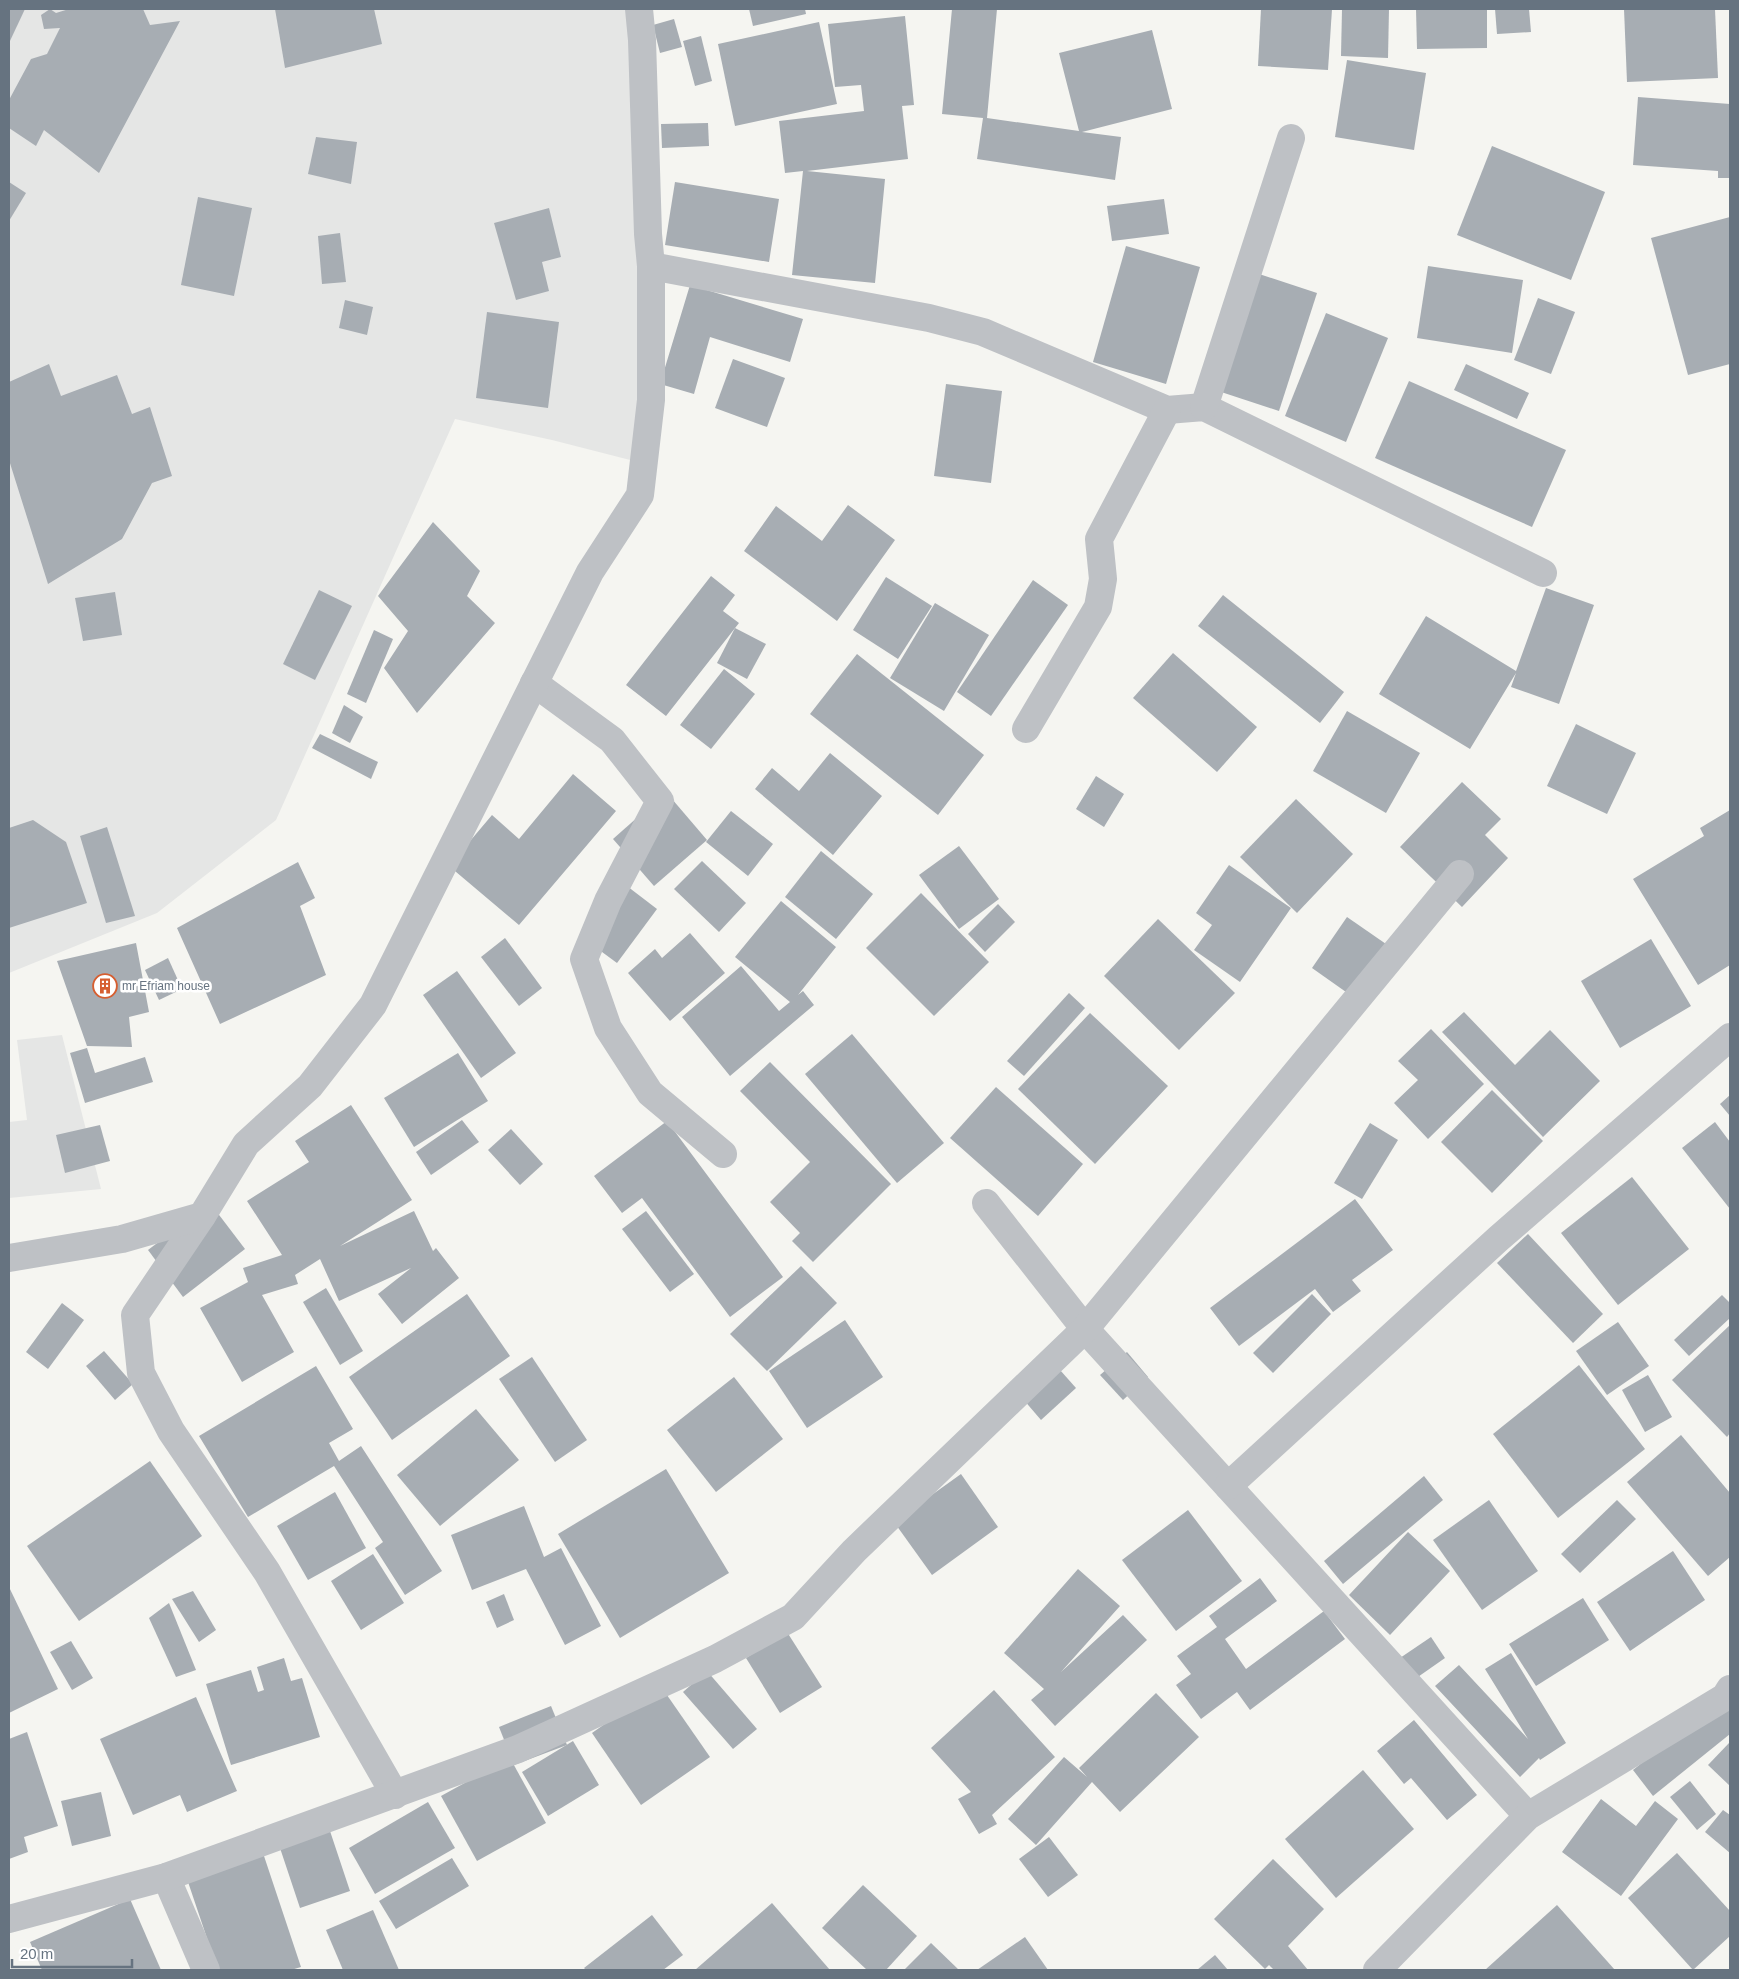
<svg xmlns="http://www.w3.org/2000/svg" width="1739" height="1979" viewBox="0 0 1739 1979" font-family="Helvetica,sans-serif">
<rect width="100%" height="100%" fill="#f5f5f1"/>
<g fill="#e5e6e5">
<path d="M9,9H639L638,462L552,440L455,419L276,820L157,913L9,973Z"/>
<path d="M62,1035L101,1189L9,1198V1122L27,1120L17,1040Z"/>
</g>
<g fill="#a7adb3">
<path d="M9,9H25L9,43Z"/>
<path d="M50,9L56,13L69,9H143L150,25L180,21L99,173L44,130L36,146L9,128V100L31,59L47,54L60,28L44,29L41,15Z"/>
<path d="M275,9H374L382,44L285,68Z"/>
<path d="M749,9H805L806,14L753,26Z"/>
<path d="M952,9H997L987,118L1079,131L1059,53L1152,30L1172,109L1082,132L1121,137L1115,180L977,159L983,118L942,114Z"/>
<path d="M1261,9H1332L1328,70L1258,66Z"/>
<path d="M1342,9H1389L1388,58L1341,56Z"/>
<path d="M1416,9H1487V48L1417,49Z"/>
<path d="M1495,9H1529L1531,32L1497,34Z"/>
<path d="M1624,9H1715L1718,78L1627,82Z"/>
<path d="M905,16L914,105L902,106L908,159L807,171L885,179L875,283L792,275L803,171L785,173L779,121L864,111L861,85L835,87L828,24Z"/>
<path d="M674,19L682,47L660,53L653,25Z"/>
<path d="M819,22L837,104L735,126L718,44Z"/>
<path d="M701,36L712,81L695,86L683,41Z"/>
<path d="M1347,60L1426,73L1414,150L1335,137Z"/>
<path d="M1638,97L1730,104V178H1718V171L1633,165Z"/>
<path d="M708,123L709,146L662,148L661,124Z"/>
<path d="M316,137L357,142L351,184L308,174Z"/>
<path d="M1492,146L1605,192L1571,280L1457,235Z"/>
<path d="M9,182L26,193L9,221Z"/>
<path d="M675,182L779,199L769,262L665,245Z"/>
<path d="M198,197L252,208L234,296L181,285Z"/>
<path d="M1164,199L1169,234L1112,241L1107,206Z"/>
<path d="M549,208L561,257L542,262L549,291L516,300L494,223Z"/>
<path d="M1730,217V364L1688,375L1651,238Z"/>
<path d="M340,233L346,282L322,284L318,236Z"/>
<path d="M1126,246L1200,267L1166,384L1093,362Z"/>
<path d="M1428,266L1523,280L1512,353L1417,338Z"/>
<path d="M1247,270L1317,293L1279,411L1209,388Z"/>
<path d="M690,285L803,319L790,362L710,337L694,394L660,384Z"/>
<path d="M1538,298L1575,312L1551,374L1514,360Z"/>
<path d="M345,300L373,307L367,335L339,328Z"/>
<path d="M487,312L559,322L548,408L476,398Z"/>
<path d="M1326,313L1388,338L1346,442L1285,416Z"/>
<path d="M733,359L785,378L767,427L715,408Z"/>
<path d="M49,364L61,396L117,375L132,414L150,407L172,476L152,483L122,539L48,584L9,460V382Z"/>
<path d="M1466,364L1529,393L1517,419L1454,390Z"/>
<path d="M1409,381L1566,450L1532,527L1375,458Z"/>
<path d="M946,384L1002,391L991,483L934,476Z"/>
<path d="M848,505L895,540L837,621L744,551L776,506L822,541Z"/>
<path d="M433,522L480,571L467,596L495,623L417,713L384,668L408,631L378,596Z"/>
<path d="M711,576L735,595L723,611L739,623L666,716L626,685Z"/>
<path d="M886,577L932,606L898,659L853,630Z"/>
<path d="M1033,580L1068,605L991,716L957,692Z"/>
<path d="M1546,588L1594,605L1559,704L1511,687L1516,673L1470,749L1379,694L1426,616L1516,671Z"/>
<path d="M319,590L352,606L315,680L283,664Z"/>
<path d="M115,592L122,635L83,641L75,598Z"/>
<path d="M1223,595L1344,692L1320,723L1198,626Z"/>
<path d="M935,603L989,635L944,711L890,678Z"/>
<path d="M735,628L766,644L747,679L717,663Z"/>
<path d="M374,630L393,639L366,703L347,694Z"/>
<path d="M1173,653L1257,727L1217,772L1133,698Z"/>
<path d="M857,654L984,755L938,815L810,714Z"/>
<path d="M724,669L755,694L711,749L680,725Z"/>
<path d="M344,705L363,717L350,743L332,733Z"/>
<path d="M1347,711L1420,753L1386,813L1313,771Z"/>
<path d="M1576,724L1636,753L1607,814L1547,786Z"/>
<path d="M320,734L378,762L371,779L312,748Z"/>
<path d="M830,753L882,796L833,855L755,789L772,768L799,791Z"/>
<path d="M573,774L616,811L519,925L449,866L492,815L519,839Z"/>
<path d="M1096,776L1124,794L1104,827L1076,809Z"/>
<path d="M1462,782L1501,819L1485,835L1508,858L1462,907L1400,847Z"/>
<path d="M666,792L707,840L654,886L613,839Z"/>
<path d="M1296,799L1353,854L1297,913L1240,857Z"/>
<path d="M1730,810V965L1698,985L1633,879L1704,836L1700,828Z"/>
<path d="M731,811L773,844L748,876L706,842Z"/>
<path d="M33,820L66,842L87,903L9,928V828Z"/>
<path d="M107,827L135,916L106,923L80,836Z"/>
<path d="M959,846L999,899L959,929L919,875Z"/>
<path d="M821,851L873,894L836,939L785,897Z"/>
<path d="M702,861L746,903L719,932L674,889Z"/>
<path d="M298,862L315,898L300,906L326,975L220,1024L177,928Z"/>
<path d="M1229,865L1291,908L1240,982L1194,950L1212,925L1196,913Z"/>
<path d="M623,883L657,909L617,963L583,938Z"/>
<path d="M921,893L989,962L934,1016L866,948Z"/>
<path d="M781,901L836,947L798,995L803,991L814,1005L730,1076L682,1017L741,966L779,1011L790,1002L735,957Z"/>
<path d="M998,904L1015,922L985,952L968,934Z"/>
<path d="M1347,917L1399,953L1363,1004L1312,968Z"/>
<path d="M1158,919L1235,993L1179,1050L1104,976Z"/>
<path d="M690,933L725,973L670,1021L628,973L655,949L662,958Z"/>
<path d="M505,938L542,988L519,1006L481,957Z"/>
<path d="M1651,939L1691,1006L1620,1048L1581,981Z"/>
<path d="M136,943L149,1012L129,1017L132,1047L87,1046L57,961Z"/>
<path d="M168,958L182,989L159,1000L145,970Z"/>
<path d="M457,971L516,1053L481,1078L423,995Z"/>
<path d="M1069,993L1085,1008L1024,1076L1007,1061Z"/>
<path d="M1464,1012L1515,1065L1550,1030L1600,1081L1543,1137L1442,1032Z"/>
<path d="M1090,1013L1168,1086L1095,1164L1018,1089Z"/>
<path d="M1431,1029L1484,1084L1428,1139L1394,1103L1418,1080L1398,1061Z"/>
<path d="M852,1034L944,1143L897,1183L805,1074Z"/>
<path d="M87,1048L95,1073L145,1057L153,1082L85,1103L70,1053Z"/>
<path d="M458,1053L488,1101L414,1147L384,1098Z"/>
<path d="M770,1062L891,1184L813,1262L792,1241L800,1233L770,1202L810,1162L740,1091Z"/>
<path d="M996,1087L1083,1164L1038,1216L950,1138Z"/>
<path d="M1492,1090L1543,1141L1492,1193L1441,1142Z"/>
<path d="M1730,1095V1116L1720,1104Z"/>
<path d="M351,1105L412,1200L340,1246L414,1211L433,1251L436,1248L459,1278L402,1324L378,1294L411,1268L339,1301L320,1259L295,1275L298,1284L262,1295L294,1352L242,1382L200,1308L248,1282L243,1268L282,1255L247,1201L309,1162L295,1141Z"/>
<path d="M462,1120L479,1142L431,1175L416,1152Z"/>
<path d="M667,1121L783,1277L730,1317L642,1198L622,1213L594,1176Z"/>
<path d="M1715,1122L1730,1142V1209L1682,1148Z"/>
<path d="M1370,1123L1398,1140L1362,1199L1334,1183Z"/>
<path d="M100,1125L110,1161L65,1173L56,1135Z"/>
<path d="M511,1129L543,1164L520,1185L488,1150Z"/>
<path d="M1632,1177L1689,1249L1618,1305L1561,1233Z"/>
<path d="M1355,1199L1393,1250L1352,1280L1361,1291L1333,1312L1315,1289L1239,1346L1210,1308Z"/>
<path d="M210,1203L245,1249L183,1297L148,1250Z"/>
<path d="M646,1211L694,1274L670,1292L622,1229Z"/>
<path d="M1528,1234L1603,1314L1573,1343L1497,1263Z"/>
<path d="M801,1266L837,1303L767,1371L730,1334Z"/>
<path d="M326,1288L363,1351L340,1365L303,1302Z"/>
<path d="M467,1294L510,1356L392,1440L349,1377Z"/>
<path d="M1312,1294L1331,1314L1273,1373L1253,1353Z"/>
<path d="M1722,1295L1730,1303V1318L1689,1356L1674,1340Z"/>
<path d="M62,1303L84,1320L48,1369L26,1352Z"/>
<path d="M845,1320L883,1377L807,1428L769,1371Z"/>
<path d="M1618,1322L1649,1366L1607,1395L1576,1351Z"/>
<path d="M1730,1325V1433L1727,1437L1672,1380Z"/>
<path d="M104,1351L133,1384L115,1400L86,1366Z"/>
<path d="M1127,1352L1148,1377L1123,1400L1100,1375Z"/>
<path d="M532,1357L587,1440L555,1462L499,1379Z"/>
<path d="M1052,1361L1076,1388L1041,1420L1017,1392Z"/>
<path d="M1579,1365L1645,1449L1558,1518L1493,1434Z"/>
<path d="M316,1366L353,1429L329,1443L339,1461L361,1446L442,1571L405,1595L375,1548L383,1542L334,1466L248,1517L199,1436Z"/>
<path d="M1648,1375L1672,1417L1645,1432L1622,1390Z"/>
<path d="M734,1377L783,1439L716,1492L667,1430Z"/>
<path d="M476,1409L519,1460L440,1526L397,1475Z"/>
<path d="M1681,1435L1730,1493V1557L1708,1576L1627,1482Z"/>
<path d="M150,1461L202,1536L79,1621L27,1546Z"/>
<path d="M666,1469L729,1573L620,1638L558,1534Z"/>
<path d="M961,1474L998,1527L932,1575L894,1522Z"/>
<path d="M1424,1476L1443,1500L1343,1584L1324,1561Z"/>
<path d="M335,1492L366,1548L308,1580L277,1526Z"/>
<path d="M1489,1500L1538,1571L1482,1610L1433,1540Z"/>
<path d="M1617,1500L1636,1519L1580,1573L1561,1554Z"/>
<path d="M524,1506L544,1557L561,1548L601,1626L565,1645L526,1569L472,1590L451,1535Z"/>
<path d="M1188,1510L1242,1581L1176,1631L1122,1560Z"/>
<path d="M1408,1532L1450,1571L1390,1635L1349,1595Z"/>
<path d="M1673,1551L1705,1600L1630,1651L1597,1602Z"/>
<path d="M373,1554L404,1603L361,1630L331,1581Z"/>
<path d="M1078,1569L1120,1606L1061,1672L1123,1615L1147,1640L1055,1726L1031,1700L1044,1689L1004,1653Z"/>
<path d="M1260,1578L1277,1601L1225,1639L1246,1669L1324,1611L1345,1639L1250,1710L1237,1692L1201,1719L1176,1685L1191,1674L1177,1656L1217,1627L1209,1616Z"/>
<path d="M9,1587L58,1689L9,1713Z"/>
<path d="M193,1591L216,1630L199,1642L172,1599Z"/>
<path d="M504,1594L514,1620L497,1628L486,1602Z"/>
<path d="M1583,1598L1609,1640L1536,1686L1509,1644Z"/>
<path d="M169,1603L196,1670L176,1677L149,1618Z"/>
<path d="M787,1632L822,1687L780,1713L746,1658Z"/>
<path d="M1431,1637L1445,1658L1415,1679L1400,1658Z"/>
<path d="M71,1641L93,1678L72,1690L50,1652Z"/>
<path d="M1511,1653L1566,1743L1540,1760L1539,1758L1520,1777L1435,1686L1459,1665L1528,1739L1485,1669Z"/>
<path d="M284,1658L291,1681L302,1678L320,1737L231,1765L206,1684L251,1670L258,1692L264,1690L257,1667Z"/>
<path d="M707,1671L757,1729L733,1749L683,1692Z"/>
<path d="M660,1685L710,1757L641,1805L592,1733Z"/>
<path d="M994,1690L1055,1757L992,1815L997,1824L979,1834L958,1799L971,1792L931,1748Z"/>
<path d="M1730,1692V1734L1653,1796L1633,1770Z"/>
<path d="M1156,1693L1199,1737L1120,1812L1092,1782L1036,1845L1008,1819L1064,1757L1087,1777L1079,1768Z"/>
<path d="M196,1697L237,1791L187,1812L180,1795L133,1815L100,1739Z"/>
<path d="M551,1706L567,1745L514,1765L499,1727Z"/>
<path d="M1414,1720L1477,1795L1447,1820L1411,1778L1404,1784L1377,1751Z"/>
<path d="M27,1732L58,1826L24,1837L28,1852L9,1859V1739Z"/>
<path d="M573,1741L599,1785L548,1816L522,1772Z"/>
<path d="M1730,1742V1786L1708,1765Z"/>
<path d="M510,1758L546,1823L477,1861L441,1796Z"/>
<path d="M1363,1770L1414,1829L1336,1898L1285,1839Z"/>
<path d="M1690,1781L1716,1814L1697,1830L1670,1797Z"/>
<path d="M101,1792L111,1836L72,1846L61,1801Z"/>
<path d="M1601,1799L1636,1826L1655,1801L1678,1819L1621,1896L1562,1852Z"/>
<path d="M428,1802L455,1848L375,1894L349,1848Z"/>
<path d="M1723,1810L1730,1815V1853L1705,1832Z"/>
<path d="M326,1819L350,1891L300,1908L276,1836Z"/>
<path d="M1049,1837L1078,1875L1048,1897L1019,1859Z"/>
<path d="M261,1847L301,1967L291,1970H212L217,1968L185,1873Z"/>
<path d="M1677,1853L1730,1911V1936L1693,1970L1628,1898Z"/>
<path d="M452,1858L469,1886L396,1929L379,1901Z"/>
<path d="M1273,1859L1324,1909L1288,1946L1308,1970H1274L1269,1965L1265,1969L1214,1919Z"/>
<path d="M863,1885L917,1936L886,1970H867L822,1928Z"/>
<path d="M130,1899L161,1970H42L30,1942Z"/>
<path d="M772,1903L830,1970H695Z"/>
<path d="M1557,1905L1615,1970H1485Z"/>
<path d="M373,1910L399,1970H343L326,1930Z"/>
<path d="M652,1915L683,1955L663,1970H586L584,1968Z"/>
<path d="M1025,1937L1048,1970H977Z"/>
<path d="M931,1943L959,1970H904Z"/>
<path d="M1215,1955L1228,1970H1197Z"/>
</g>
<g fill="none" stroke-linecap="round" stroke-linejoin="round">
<g stroke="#bec1c5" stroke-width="28">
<path d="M651,266L929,318L983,332L1167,410L1204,407L1543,573"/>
<path d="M1204,407L1291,138"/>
<path d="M534,683L612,740L660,801L608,901L584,959L608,1028L650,1093L723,1154"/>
<path d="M1026,729L1098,607L1103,579L1099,539L1167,410"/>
<path d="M986,1203L1085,1329L1528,1816"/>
<path d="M202,1216L135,1315L141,1373L171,1431L267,1572L395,1795"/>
<path d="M9,1258L122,1239L202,1216L246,1144L310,1086L373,1005L590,572L640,495L651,400V266L648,234L642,40L639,9"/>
<path d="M1228,1486L1498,1239L1730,1037"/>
<path d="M166,1877L206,1970"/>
<path d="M9,1919L166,1877L518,1749L715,1659L793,1617L854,1551L1085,1329L1460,874"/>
<path d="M1377,1970L1528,1816L1725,1697L1730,1689"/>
</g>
</g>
<defs>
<g id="building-ring" transform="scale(1.25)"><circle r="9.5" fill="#fff" stroke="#d65e30" stroke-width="1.5"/><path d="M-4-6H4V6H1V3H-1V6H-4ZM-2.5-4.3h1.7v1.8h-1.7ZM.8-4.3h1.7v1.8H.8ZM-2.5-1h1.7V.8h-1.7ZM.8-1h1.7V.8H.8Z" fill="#d65e30"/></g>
</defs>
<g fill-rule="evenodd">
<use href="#building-ring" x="105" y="986"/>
</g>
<g text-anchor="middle" stroke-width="5" stroke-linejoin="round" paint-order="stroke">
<g font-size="12" fill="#667380" stroke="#fff" text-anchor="start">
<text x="122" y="990">mr Efriam house</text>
</g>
</g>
<rect width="1739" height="1979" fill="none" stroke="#667380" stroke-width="20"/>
<path d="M12 1959v8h120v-8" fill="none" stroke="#667380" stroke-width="2.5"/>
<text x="20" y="1959" font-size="15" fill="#667380" stroke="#ffffff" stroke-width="4" paint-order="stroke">20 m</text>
</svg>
